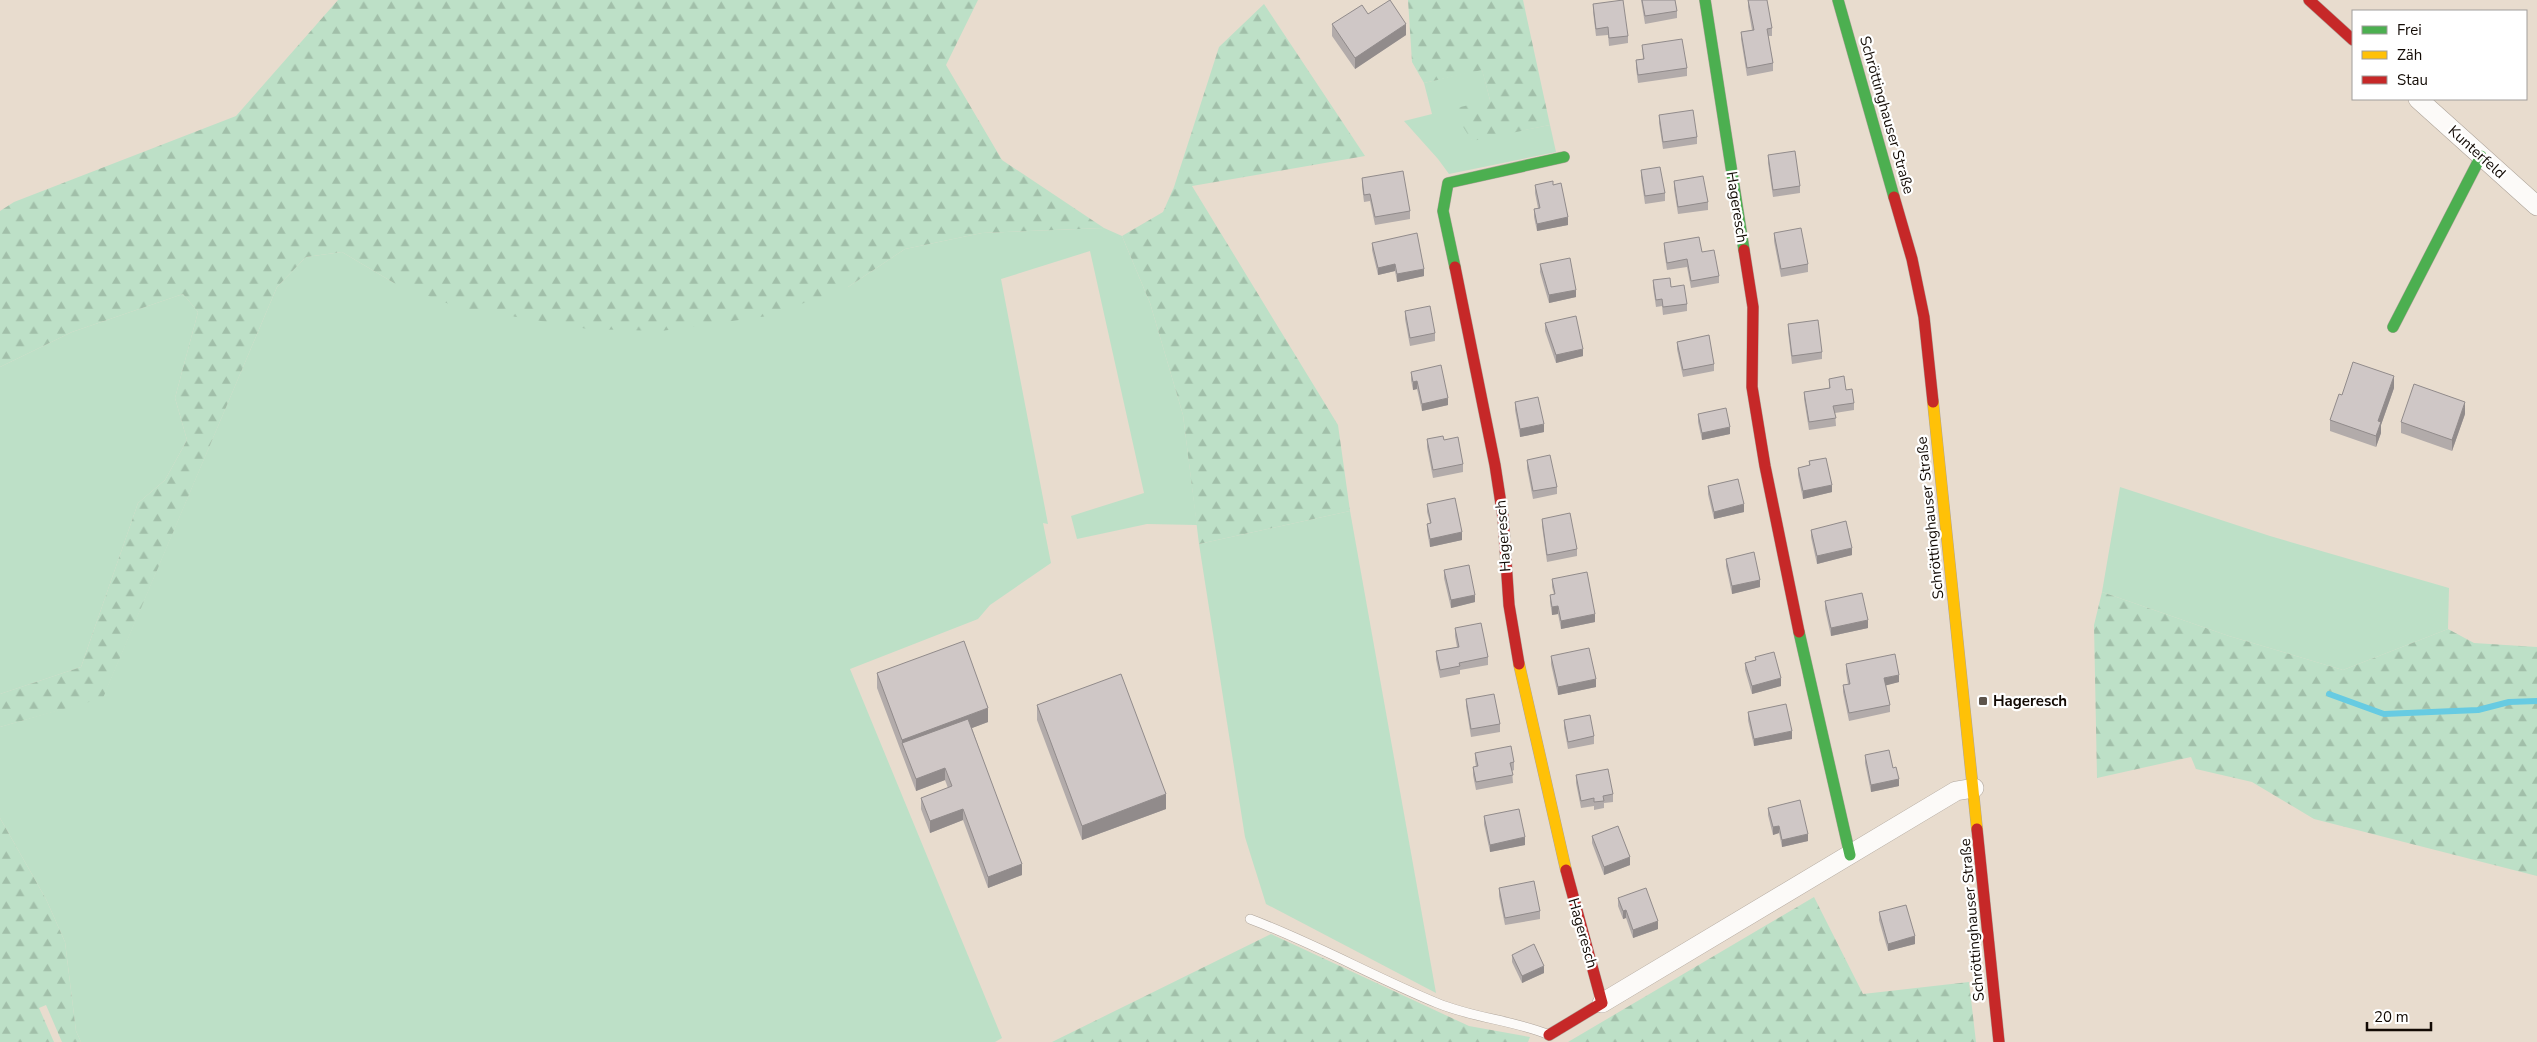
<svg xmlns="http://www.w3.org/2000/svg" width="2537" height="1042" viewBox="0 0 2537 1042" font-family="'Nunito Sans',sans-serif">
<defs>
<pattern id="forest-firs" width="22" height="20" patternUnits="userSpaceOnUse" patternTransform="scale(1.25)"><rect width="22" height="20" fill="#bde0c7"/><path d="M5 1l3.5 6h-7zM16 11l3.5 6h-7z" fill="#a1bfa9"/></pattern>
</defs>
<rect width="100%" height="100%" fill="#e8dcce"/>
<g fill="#bde0c7">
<path d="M1482,69L1490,100L1471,140L1550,125L1556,152L1449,174L1438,159L1404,121L1432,114L1424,83Z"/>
<path d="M1104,228L1122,236L1150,303L1183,415L1197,525L1147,524L1077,539L1071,516L1144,493L1090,251L1001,279L1048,524L1043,523L1051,563L990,605L978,619L850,669L1002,1038L995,1042H81L76,1031L65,942L46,899L0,818V727L103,697L277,287L306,257L342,252L394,283L848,287L905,249L982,233Z"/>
<path d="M183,294L198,312L175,398L187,440L165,480L138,503L81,667L0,694V367L72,332Z"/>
<path d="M2120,487L2270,536L2449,588L2448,629L2343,670L2229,636L2102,592Z"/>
<path d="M1350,511L1436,993L1266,904L1245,837L1199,544Z"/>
</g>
<g fill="url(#forest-firs)">
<path d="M338,0H978L946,65L1002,160L1104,228L982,233L905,249L848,287L768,316L661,331L588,329L457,307L394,283L342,252L306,257L277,287L103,698L0,727V694L81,667L138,503L165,480L187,440L175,398L198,312L183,294L72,332L0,367V211L14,202L236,116Z"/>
<path d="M1408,0H1523L1550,125L1472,141L1452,109L1490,100L1482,70L1424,83L1412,62Z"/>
<path d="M1264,4L1365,156L1192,186L1338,425L1350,511L1199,544L1183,415L1150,303L1122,236L1163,212L1174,187L1219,47Z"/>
<path d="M2102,592L2229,636L2343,670L2448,629L2474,643L2537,647V876L2314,819L2252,782L2196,769L2191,757L2097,778L2094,625Z"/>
<path d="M0,818L46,899L65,942L76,1031L81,1042H62L46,1005L39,1008L54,1042H0Z"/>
<path d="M1814,897L1863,994L1969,982L1976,1042H1568Z"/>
<path d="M1271,934L1469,1026L1530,1037L1528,1042H1052Z"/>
</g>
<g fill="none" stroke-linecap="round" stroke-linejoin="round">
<path stroke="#67cbe2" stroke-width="6" d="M2329,694L2384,714L2478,710L2509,702L2537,701"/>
<g stroke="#aea49a" stroke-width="10">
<path id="lane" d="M1250,919C1314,943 1374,977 1437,1003C1473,1018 1512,1020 1547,1034"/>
</g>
<g stroke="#aea49a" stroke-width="20">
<g id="street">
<path d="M2418,99L2537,206"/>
<path d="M1602,1003L1956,791L1974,788"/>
</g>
</g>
<g stroke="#aea49a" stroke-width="12">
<g id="fast">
<path d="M1705,0L1744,250"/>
<path d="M1838,0L1894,197"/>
<path d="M1455,267L1443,211L1448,183L1564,157"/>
<path d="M2393,327L2481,156"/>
<path d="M1799,632L1850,855"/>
</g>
</g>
<g stroke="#aea49a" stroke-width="12">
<g id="slow">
<path d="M1933,402L1977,829"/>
<path d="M1519,664L1566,870"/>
</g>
</g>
<g stroke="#aea49a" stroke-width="12">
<g id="jam">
<path d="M2309,0L2353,40"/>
<path d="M1894,197L1912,259L1924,317L1933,402"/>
<path d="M1744,250L1753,307L1752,387L1765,466L1799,632"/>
<path d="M1455,267L1495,465L1503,517L1509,605L1519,664"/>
<path d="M1977,829L1999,1042"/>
<path d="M1549,1035L1602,1003L1566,870"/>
</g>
</g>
<use href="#lane" stroke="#fcfaf8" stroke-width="9"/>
<use href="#street" stroke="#fcfaf8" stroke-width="19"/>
<use href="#fast" stroke="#4caf50" stroke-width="11"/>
<use href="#slow" stroke="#ffc107" stroke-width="11"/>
<use href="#jam" stroke="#c62828" stroke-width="11"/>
</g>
<g fill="#b2abaa">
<path d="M1641,0H1675L1677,11V18L1645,24Z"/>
<path d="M1748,0L1772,28V36H1768L1773,63V71L1747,76L1741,39V32L1752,30L1748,7Z"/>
<path d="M1593,4L1628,36V43L1609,46L1608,35L1596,36L1593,12Z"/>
<path d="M1368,14L1406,35L1355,69L1332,36V24Z"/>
<path d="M1642,45L1687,68V76L1638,83L1636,68V60L1643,59Z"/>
<path d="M1659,115L1697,137V144L1663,149L1659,123Z"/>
<path d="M1768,155L1800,186V193L1773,197L1768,163Z"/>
<path d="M1641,170L1665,193V201L1645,204L1641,177Z"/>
<path d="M1362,178L1410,211V219L1375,225L1370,201L1364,202L1362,186Z"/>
<path d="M1674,181L1708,202V210L1678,214L1674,189Z"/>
<path d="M1535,185H1553L1568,225L1537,231L1534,217V209L1538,208L1535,193Z"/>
<path d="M1774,233L1808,264V272L1781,277L1774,241Z"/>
<path d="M1372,243L1424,276L1397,282L1395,271L1378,275L1372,250Z"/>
<path d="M1664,243L1719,276V283L1691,288L1687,267L1667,270L1664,251Z"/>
<path d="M1540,264L1576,297L1549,303L1540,272Z"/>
<path d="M1653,280L1671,287L1687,304V311L1663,315L1662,306L1656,307L1653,287Z"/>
<path d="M1405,311L1435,333V341L1410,346L1405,319Z"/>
<path d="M1545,323L1583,356L1556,363L1545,331Z"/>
<path d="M1788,324L1822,352V359L1792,364L1788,332Z"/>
<path d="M1677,342L1714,364V371L1683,377L1677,349Z"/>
<path d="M1411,372L1448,405L1422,411L1417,389L1413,390L1411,380Z"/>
<path d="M1829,379L1846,390L1854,403V410L1835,413L1836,426L1809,430L1804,399V392L1829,388Z"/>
<path d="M2394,388L2381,425V433L2376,447L2330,431V420L2342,395Z"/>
<path d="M1515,402L1544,432L1520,437L1515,410Z"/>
<path d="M1698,414L1730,434L1702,440L1698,422Z"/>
<path d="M2465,414L2452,451L2401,433V422Z"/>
<path d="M1427,439L1444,440L1463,464V472L1433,478L1427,447Z"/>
<path d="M1527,460L1557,487V494L1533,499L1527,468Z"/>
<path d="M1809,461L1832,492L1803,499L1798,475V468L1809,465Z"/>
<path d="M1708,486L1744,512L1714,519L1708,494Z"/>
<path d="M1427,504L1462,540L1430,547L1427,531V524L1430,523L1427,512Z"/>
<path d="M1542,519L1577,549V556L1547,562L1542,526Z"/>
<path d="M1811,530L1852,555L1817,564L1811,537Z"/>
<path d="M1726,559L1760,587L1732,594L1726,566Z"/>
<path d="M1444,570L1475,602L1451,608L1444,578Z"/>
<path d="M1552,579L1595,622L1561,629L1558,614L1552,615L1550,602V595L1554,594L1552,587Z"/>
<path d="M1825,601L1868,628L1831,636L1825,609Z"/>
<path d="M1455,628L1488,657V665L1460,670V674L1440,678L1436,659V651L1457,647L1455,636Z"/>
<path d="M1551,656L1596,687L1558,695L1551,664Z"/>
<path d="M1755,657L1781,686L1752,694L1745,670V663L1755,660Z"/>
<path d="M1846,664L1899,682L1886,685L1890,705V712L1849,721L1843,692V685L1848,684L1846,672Z"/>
<path d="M877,673L988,722L972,728L1022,875L988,888L963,820L930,833L921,809V798L948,788L945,780L916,791L877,688Z"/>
<path d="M1466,699L1500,724V732L1471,737L1466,706Z"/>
<path d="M1037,705L1166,809L1082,840L1037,720Z"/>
<path d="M1748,712L1792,739L1754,746L1748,720Z"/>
<path d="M1564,720L1594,736V744L1568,749L1564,728Z"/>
<path d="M1475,753L1514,762V770L1512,771L1513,783L1476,790L1473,775V767H1476L1475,760Z"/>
<path d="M1865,755L1893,768L1899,786L1871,792L1865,763Z"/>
<path d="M1576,775L1613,794V802L1604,803V808L1594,810V806L1581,808L1576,783Z"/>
<path d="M1768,808L1808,841L1782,847L1779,833L1773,835L1768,815Z"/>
<path d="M1484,816L1525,845L1490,852L1484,824Z"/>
<path d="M1592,836L1630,865L1604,875L1592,843Z"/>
<path d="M1499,888L1540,911V919L1505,925L1499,896Z"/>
<path d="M1618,898L1658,929L1633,938L1626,918L1623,919L1618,906Z"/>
<path d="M1879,912L1915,944L1888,951L1879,920Z"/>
<path d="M1512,955L1544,973L1522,983L1512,962Z"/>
</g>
<g fill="#918b8b">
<path d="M1406,24V35L1355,69V58Z"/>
<path d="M1568,217V225L1537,231V224Z"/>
<path d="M1395,264V271L1378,275V268Z"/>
<path d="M1424,269V276L1397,282V274Z"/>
<path d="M1576,290V297L1549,303V295Z"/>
<path d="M1583,349V356L1556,363V355Z"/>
<path d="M2394,376V388L2381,425V433L2376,447V436L2378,421Z"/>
<path d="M1417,381V389L1413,390V382Z"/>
<path d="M1448,398V405L1422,411V404Z"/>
<path d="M2465,402V414L2452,451V440Z"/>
<path d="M1544,424V432L1520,437V429Z"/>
<path d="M1730,427V434L1702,440V433Z"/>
<path d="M1832,485V492L1803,499V491Z"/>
<path d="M1744,504V512L1714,519V512Z"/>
<path d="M1462,532V540L1430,547V539Z"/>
<path d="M1852,548V555L1817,564V556Z"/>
<path d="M1760,580V587L1732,594V586Z"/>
<path d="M1475,595V602L1451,608V600Z"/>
<path d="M1558,606V614L1552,615V607Z"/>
<path d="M1595,614V622L1561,629V621Z"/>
<path d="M1868,620V628L1831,636V628Z"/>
<path d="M1899,675V682L1884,686V678Z"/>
<path d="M1781,678V686L1752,694V686Z"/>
<path d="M1596,679V687L1558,695V687Z"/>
<path d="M988,708V722L906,753L902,743V740Z"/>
<path d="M1792,731V739L1754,746V739Z"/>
<path d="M945,768V780L916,791V779Z"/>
<path d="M1899,779V786L1871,792V785Z"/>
<path d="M1166,794V809L1082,840V826Z"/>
<path d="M963,809V820L930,833V821Z"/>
<path d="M1779,826V833L1773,835V827Z"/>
<path d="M1808,834V841L1782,847V840Z"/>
<path d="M1525,837V845L1490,852V845Z"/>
<path d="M1630,857V865L1604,875V867Z"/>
<path d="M1022,864V875L988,888V877Z"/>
<path d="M1626,910V918L1623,919V911Z"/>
<path d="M1658,921V929L1633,938V930Z"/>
<path d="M1915,936V944L1888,951V944Z"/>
<path d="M1544,966V973L1522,983V976Z"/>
</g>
<g fill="#cfc7c6" stroke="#918b8b">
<path d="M1390,0L1406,24L1355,58L1332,24L1362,5L1368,14Z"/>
<path d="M1623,0L1628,36L1609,38L1608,27L1596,29L1593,4Z"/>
<path d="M1642,0H1675L1677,11L1645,16Z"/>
<path d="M1748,0H1767L1772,28L1767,29L1773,63L1747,68L1741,32L1754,30Z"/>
<path d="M1682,39L1687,68L1638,75L1636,60L1644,59L1642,45Z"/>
<path d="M1693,110L1697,137L1663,142L1659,115Z"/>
<path d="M1795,151L1800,186L1773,190L1768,155Z"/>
<path d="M1660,167L1665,193L1645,196L1641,170Z"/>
<path d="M1403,171L1410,211L1375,217L1370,194L1364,195L1362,178Z"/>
<path d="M1703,176L1708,202L1678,207L1674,181Z"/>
<path d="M1553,181V185L1561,183L1568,217L1537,224L1534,209L1540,208L1535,185Z"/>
<path d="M1801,228L1808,264L1781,269L1774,233Z"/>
<path d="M1417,233L1424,269L1397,274L1395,264L1378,268L1372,243Z"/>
<path d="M1699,237L1702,252L1714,250L1719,276L1691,281L1687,259L1667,263L1664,243Z"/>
<path d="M1570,258L1576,290L1549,295L1540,264Z"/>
<path d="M1670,278L1671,287L1684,285L1687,304L1663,307L1662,299L1656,300L1653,280Z"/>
<path d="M1430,306L1435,333L1410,338L1405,311Z"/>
<path d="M1576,316L1583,349L1556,355L1545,323Z"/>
<path d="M1818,320L1822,352L1792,356L1788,324Z"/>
<path d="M1709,335L1714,364L1683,370L1677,342Z"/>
<path d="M2353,362L2394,376L2378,421L2381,422L2376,436L2330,420L2339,394L2342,395Z"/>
<path d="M1441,365L1448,398L1422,404L1417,381L1413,382L1411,372Z"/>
<path d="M1844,376L1846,390L1852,389L1854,403L1833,406L1836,418L1809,422L1804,392L1830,388L1829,379Z"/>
<path d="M2414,384L2465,402L2452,440L2401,422Z"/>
<path d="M1538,397L1544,424L1520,429L1515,402Z"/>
<path d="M1726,408L1730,427L1702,433L1698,414Z"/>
<path d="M1443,436L1444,440L1458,437L1463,464L1433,470L1427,439Z"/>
<path d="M1550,455L1557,487L1533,491L1527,460Z"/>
<path d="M1826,458L1832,485L1803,491L1798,468L1810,465L1809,461Z"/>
<path d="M1738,479L1744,504L1714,512L1708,486Z"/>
<path d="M1455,498L1462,532L1430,539L1427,524L1431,523L1427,504Z"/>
<path d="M1570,513L1577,549L1547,555L1542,519Z"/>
<path d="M1846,521L1852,548L1817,556L1811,530Z"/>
<path d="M1754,552L1760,580L1732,586L1726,559Z"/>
<path d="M1469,565L1475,595L1451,600L1444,570Z"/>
<path d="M1587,572L1595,614L1561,621L1558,606L1552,607L1550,595L1555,594L1552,579Z"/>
<path d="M1862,593L1868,620L1831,628L1825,601Z"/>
<path d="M1481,623L1488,657L1459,663L1460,666L1440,670L1436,651L1459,647L1455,628Z"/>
<path d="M964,641L988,708L902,740L877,673Z"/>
<path d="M1589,648L1596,679L1558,687L1551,656Z"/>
<path d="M1774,652L1781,678L1752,686L1745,663L1756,660L1755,657Z"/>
<path d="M1895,654L1899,675L1884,678L1890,705L1849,713L1843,685L1850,684L1846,664Z"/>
<path d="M1121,674L1166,794L1082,826L1037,705Z"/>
<path d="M1494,694L1500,724L1471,729L1466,699Z"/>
<path d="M1786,704L1792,731L1754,739L1748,712Z"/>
<path d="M1590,715L1594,736L1568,742L1564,720Z"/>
<path d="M968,719L1022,864L988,877L963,809L930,821L921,798L952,786L945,768L916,779L902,743Z"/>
<path d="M1511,746L1514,762L1510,763L1513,775L1476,782L1473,767L1478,766L1475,753Z"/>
<path d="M1889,750L1893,768L1896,767L1899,779L1871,785L1865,755Z"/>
<path d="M1608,769L1613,794L1603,796L1604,801L1594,802V798L1581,801L1576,775Z"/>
<path d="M1800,800L1808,834L1782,840L1779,826L1773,827L1768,808Z"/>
<path d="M1519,809L1525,837L1490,845L1484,816Z"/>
<path d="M1618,826L1630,857L1604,867L1592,836Z"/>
<path d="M1534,881L1540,911L1505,918L1499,888Z"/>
<path d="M1646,888L1658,921L1633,930L1626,910L1623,911L1618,898Z"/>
<path d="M1906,905L1915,936L1888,944L1879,912Z"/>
<path d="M1534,944L1544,966L1522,976L1512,955Z"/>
</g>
<rect fill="#5d544b" stroke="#fff" stroke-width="2" x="1978" y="696" width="10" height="10" rx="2.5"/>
<g text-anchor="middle" stroke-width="4.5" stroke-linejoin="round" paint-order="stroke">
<g font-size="15" fill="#120a04" stroke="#fff">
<text transform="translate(1887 115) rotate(74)" y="5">Schröttinghauser Straße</text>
<text transform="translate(2477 152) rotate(42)" y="5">Kunterfeld</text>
<text transform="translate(1737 207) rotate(81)" y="5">Hageresch</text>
<text transform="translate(1930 518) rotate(-96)" y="5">Schröttinghauser Straße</text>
<text transform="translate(1503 536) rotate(-94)" y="5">Hageresch</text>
<text transform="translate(1972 920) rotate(-95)" y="5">Schröttinghauser Straße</text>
<text transform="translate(1583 933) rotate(74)" y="5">Hageresch</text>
</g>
<g font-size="15" font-weight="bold" fill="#120a04" stroke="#fff" text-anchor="start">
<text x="1993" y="706">Hageresch</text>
</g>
</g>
<rect x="2352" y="10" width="175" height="90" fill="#ffffff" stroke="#a09d9b"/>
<rect x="2362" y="26" width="25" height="8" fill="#4caf50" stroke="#a09d9b"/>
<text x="2397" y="35" font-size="15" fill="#120a04">Frei</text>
<rect x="2362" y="51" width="25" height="8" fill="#ffc107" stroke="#a09d9b"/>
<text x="2397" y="60" font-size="15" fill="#120a04">Zäh</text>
<rect x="2362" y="76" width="25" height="8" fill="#c62828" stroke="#a09d9b"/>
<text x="2397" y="85" font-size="15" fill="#120a04">Stau</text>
<path d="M2367 1022v8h64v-8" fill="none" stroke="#120a04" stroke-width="2.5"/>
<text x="2374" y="1022" font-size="15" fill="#120a04" stroke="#ffffff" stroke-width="4" paint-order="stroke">20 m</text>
</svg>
